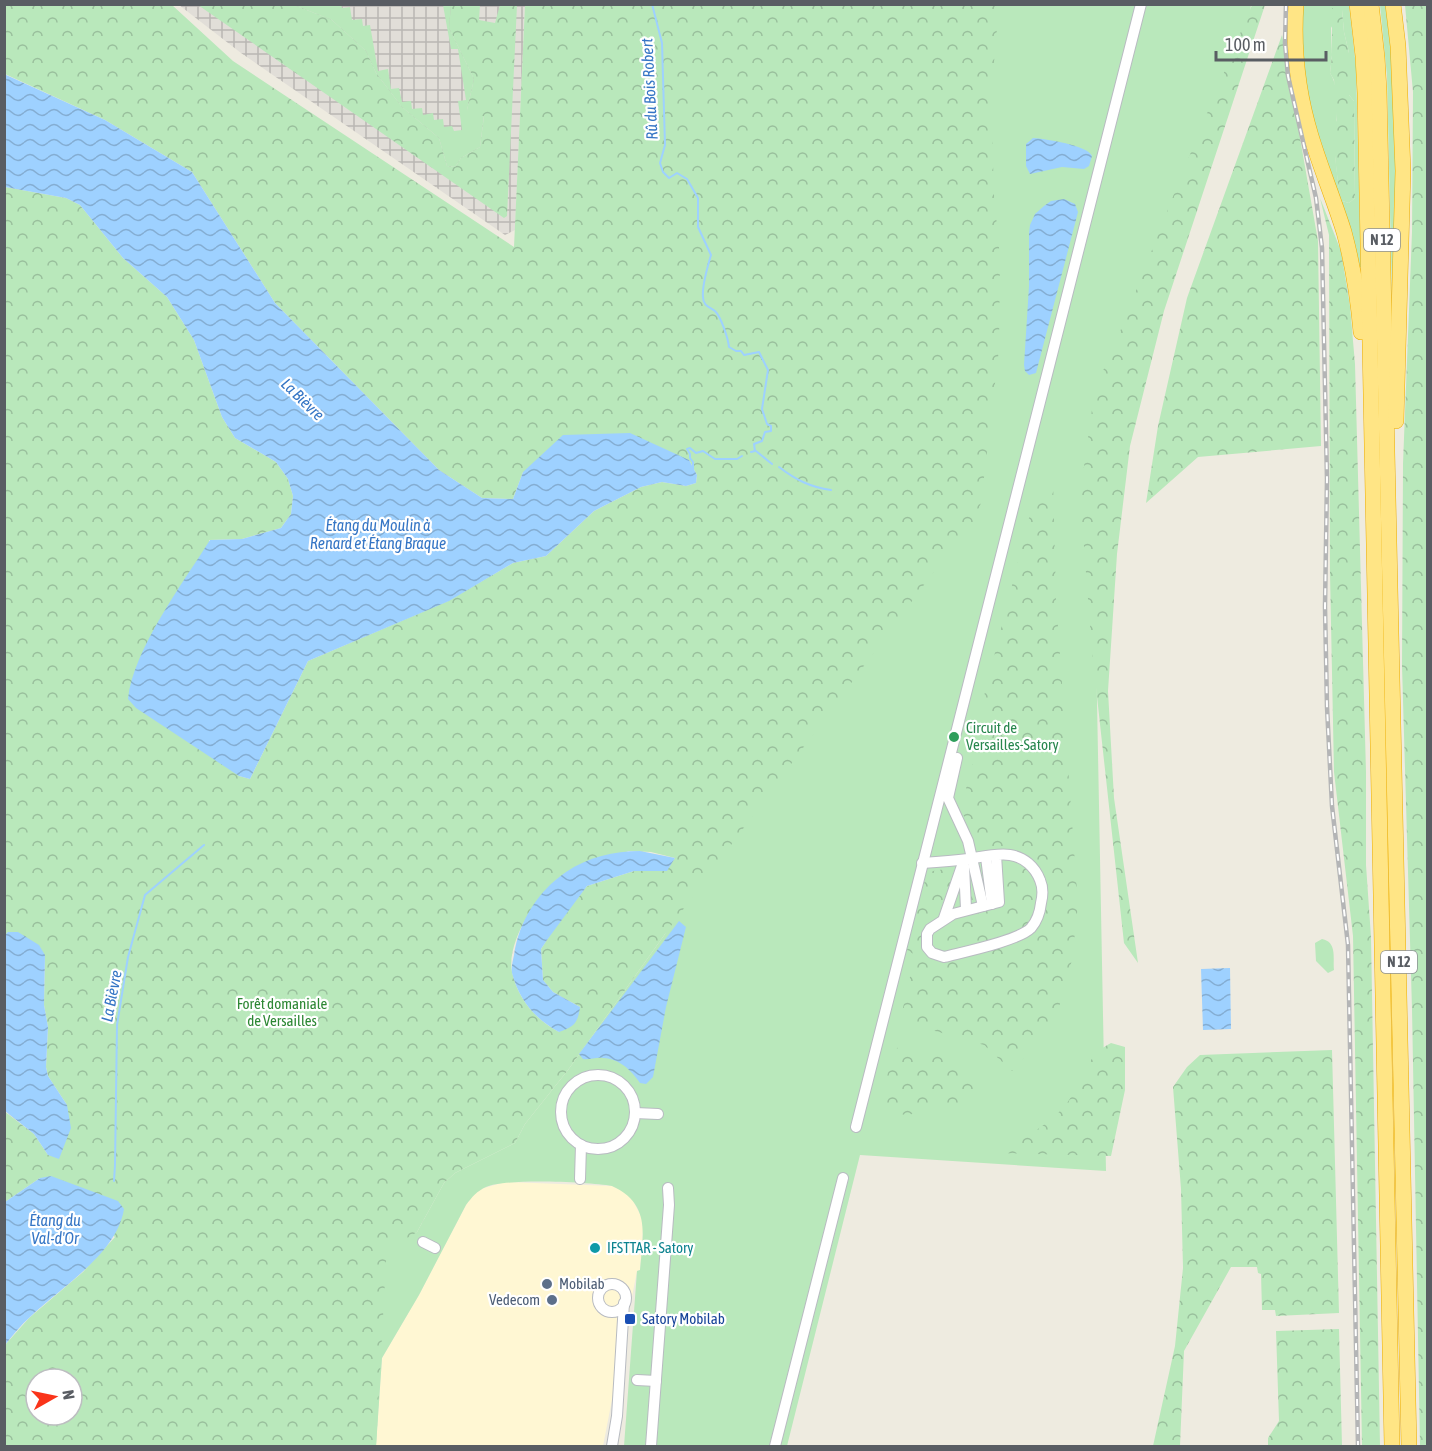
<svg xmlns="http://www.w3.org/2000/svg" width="1432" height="1451" viewBox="0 0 1432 1451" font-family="'Asap Condensed',sans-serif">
<defs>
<pattern id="industrial-grid" width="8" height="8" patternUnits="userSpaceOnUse" patternTransform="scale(1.5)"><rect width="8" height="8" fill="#e1ded8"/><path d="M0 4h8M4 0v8" fill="none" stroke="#b9b7b3"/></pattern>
<pattern id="forest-crowns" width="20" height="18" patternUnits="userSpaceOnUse" patternTransform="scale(1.5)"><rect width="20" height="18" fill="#b9e8bb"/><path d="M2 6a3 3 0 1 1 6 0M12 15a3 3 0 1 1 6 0" fill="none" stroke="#99bf9c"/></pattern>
<pattern id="water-waves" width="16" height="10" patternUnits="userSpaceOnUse" patternTransform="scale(1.5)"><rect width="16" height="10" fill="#9ed1ff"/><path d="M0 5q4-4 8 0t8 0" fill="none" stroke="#84add2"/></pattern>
</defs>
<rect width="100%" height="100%" fill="#eeebe0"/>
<path fill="#fff7d3" d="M505,1182L612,1186L623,1191L632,1199L642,1218L643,1229L640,1270L637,1271L603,1446H376L382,1358L419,1295L466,1205L475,1193L484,1188Z"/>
<path fill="url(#industrial-grid)" d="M179,5H525L515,230L505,235L241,53Z"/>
<g fill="#b9e8bb" fill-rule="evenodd">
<path d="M341,4L342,8L350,7L352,20L362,19L363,26L370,25L378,71L388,69L391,89L399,88L402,102L411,101L412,109L422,108L423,115L433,113L434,120L443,119L444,127L452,126L454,131L462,130L458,101L466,100L458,49H451L443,5H451L449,28L474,79L467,110L484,115L480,147L461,158L455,167L447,166L439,138L402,107L376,73L366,51L332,20L294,5Z"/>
<path d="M976,5H1251L1245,49L1092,440L1106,1171L860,1155L787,1446H624L637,1271L640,1270C643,1234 651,1204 612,1186C588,1182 506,1178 486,1187C477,1191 472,1197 466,1205L419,1295L382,1358L376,1446H55L72,1415L100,1351L417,1232L444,1183L455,1173L515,1143L525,1124L568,1070L665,934Z"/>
<path d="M1300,5H1349L1356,67L1361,267H1358L1321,151L1303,75ZM1342,10L1344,32L1349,53V95L1354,101L1355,198L1349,203L1342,201L1340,196C1338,181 1336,167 1335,153C1335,132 1342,90 1330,73L1332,55L1331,28Z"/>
<path d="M1380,5H1388L1397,122L1392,299L1387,76Z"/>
<path d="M1322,939C1337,942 1333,957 1334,970L1328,973L1316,961L1315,943Z"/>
</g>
<g fill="url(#forest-crowns)" fill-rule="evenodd">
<path d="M1427,4L1428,1446H1420L1412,1009L1402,666L1403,464L1412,232L1413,92L1405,5Z"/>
<path d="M5,5H172L233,61L514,247L525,5H999L991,97L994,195L1000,258L999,349L981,503L968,533L958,539L665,934L568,1070L525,1124L515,1143L455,1173L444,1183L417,1232L403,1241L387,1244L376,1446H5V1345L29,1318L83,1272L115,1237L40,1178L5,1202L4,1111L34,1134L48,1155L67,1105L48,1076L46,1067L48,1027L44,1005L45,955L8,932L5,936V187L66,198L80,205L123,258L167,297L194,340L222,417L235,438L276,462L288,479L293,496L291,514L281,528L242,539L209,540L239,776L250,779L308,661L448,601L513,563L546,556L594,511L641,487L662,482L686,486L696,483L697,475L689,460L523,472L513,499L482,498L439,470L275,303L192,172L105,120L5,74ZM629,851L651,852L675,858L666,871H634L587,886L559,921L541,949L543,980L553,992L580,1007L559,1032C535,1019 518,999 512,972C506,941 539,891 564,874C578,864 611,857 629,851ZM36,1379H72V1415H36Z"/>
<path d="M198,5H294L332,20L366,51L376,73L402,107L439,138L447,166L455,167L461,158L480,147L484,116H471L467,110L474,79L449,28L451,5H480L479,20L495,23L500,5H517L507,216L504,218Z"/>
<path d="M1252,5H1265L1164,311L1130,446L1117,554L1108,691L1114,798L1138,963L1124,943L1092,651L1080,495L1095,388L1114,347L1179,181Z"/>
<path d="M1332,8L1342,10L1344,32L1349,53V95L1354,101L1355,198L1349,203L1342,201L1340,196C1338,181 1330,130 1337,120L1334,80L1330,73L1332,55Z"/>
<path d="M1282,35L1318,241L1321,446L1198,457L1146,503L1158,426L1187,298Z"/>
<path d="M1320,198L1341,251L1350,306L1355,364L1366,772V865L1371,937L1380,1446H1362L1353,936L1334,772L1330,573L1329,235Z"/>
<path d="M1053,479L1056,599L1078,905L1072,960L1055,1022L1012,1071L984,1045L900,1021L915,955L907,950L927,872L982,863L985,848L960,810L974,760L998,728L981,708L1029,518Z"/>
<path d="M1111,1043L1125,1047V1090L1111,1156L995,1153C1018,1142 1044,1128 1062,1109C1082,1088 1083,1056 1111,1043Z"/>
<path d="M900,1045L956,1060L979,1095L944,1109L906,1115L878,1110L893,1053Z"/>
<path d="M1332,1050L1339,1313L1276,1316L1275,1310H1262L1261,1274L1258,1273L1257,1267H1231L1184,1351L1180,1446H1153L1175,1346L1183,1268L1181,1189L1173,1087L1187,1067L1200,1055Z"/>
<path d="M1339,1329L1342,1446H1268V1438L1279,1421L1276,1331Z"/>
</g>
<g fill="url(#water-waves)">
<path d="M4,74L105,120L192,172L275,303L439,470L482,498L513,499L523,472L563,435L630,433L689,460L697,475L696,483L686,486L662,482L641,487L594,511L546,556L513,563L449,601L308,661L250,779L239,776L136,708L128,699C133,650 183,583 210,540L242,539L281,528L291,514L293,496L288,479L276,462L235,438L222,417L194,340L167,297L123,258L80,205L66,198L5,187Z"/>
<path d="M1033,138C1046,139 1087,145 1092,156L1089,166L1084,169L1062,167L1030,174L1026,166V144Z"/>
<path d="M1064,199L1075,204L1078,212L1036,373L1029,375L1025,371L1024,365L1029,286V233L1030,225L1035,214L1044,206L1051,201Z"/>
<path d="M640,851L675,858L667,871H634L587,886L547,940L541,949L543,980L553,992L580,1007C578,1023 574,1027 559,1032C535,1019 519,1000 512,973C511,967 513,960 514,955C519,921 538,891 566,872C588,857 614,851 640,851Z"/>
<path d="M679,921L686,927L666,1007L653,1077L646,1084L640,1083C631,1070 620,1059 603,1058C596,1057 590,1060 583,1059L579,1054Z"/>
<path d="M8,932H18L39,945L45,955L44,1005L48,1027L46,1067L48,1076L67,1105L71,1128L59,1159L48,1155L34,1134L5,1111L4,936Z"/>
<path d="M1230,968L1231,1029L1203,1030L1201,969Z"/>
<path d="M51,1176L118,1201L124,1209C117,1254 61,1287 30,1317C21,1325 13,1335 5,1345V1202L40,1178Z"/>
</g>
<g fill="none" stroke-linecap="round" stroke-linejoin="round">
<g stroke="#9ed1ff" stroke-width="2">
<path d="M652,4L662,43L665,145L660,163L663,172L669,178L677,173L687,179L698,198V227L711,255C708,265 702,287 703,297C703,306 710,307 715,311C721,317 728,338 729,347L736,351H741L744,355L759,352L768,370L762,409L767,424L771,426V431L765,432L762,441L754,444L755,451L751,452"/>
<path d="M756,451L772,464"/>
<path d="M779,467C796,480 810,487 831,490"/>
<path d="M693,469V462L690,458V454L687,449L690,448L696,453L703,451L715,459H737L742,456"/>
<path d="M114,1181L115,1165L117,1025L128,957L145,895L204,845"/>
</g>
<g stroke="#b8bbc1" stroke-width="12">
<g id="minor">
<path d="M957,758L948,798L968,841L983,906"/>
<path d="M986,857L992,904"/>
<path d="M922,863C938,862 953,861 968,859C981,857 997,853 1010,855C1024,857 1035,867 1040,880C1043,887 1043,895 1041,903C1040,912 1037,921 1031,928C1018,941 963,952 944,957L932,953L927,947V934L930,929L953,914L999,902L996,855"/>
<path d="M964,866L966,909"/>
<path d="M944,918L964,860"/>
<circle cx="598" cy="1112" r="37"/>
<path d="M635,1113L658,1114"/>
<path d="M856,1127L1141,4"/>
<path d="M580,1179L581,1145"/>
<path d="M423,1242L435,1248"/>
<circle cx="612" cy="1298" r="14"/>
<path d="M637,1380L656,1381"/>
<path d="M612,1446L617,1416L624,1303"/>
<path d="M651,1446L669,1205L668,1188"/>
<path d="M775,1446L843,1178"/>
</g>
</g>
<g stroke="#edad00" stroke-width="16">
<g id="highway">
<path d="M1296,4C1293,49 1298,94 1311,136C1321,169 1334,200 1344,232C1353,265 1358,298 1361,332"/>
<path d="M1357,4L1363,56L1365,93L1392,1446"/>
<path d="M1371,4L1377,57L1379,90L1409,1446"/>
<path d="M1393,4L1398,46L1403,171L1396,421"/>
</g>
</g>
<use href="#minor" stroke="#fff" stroke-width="10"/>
<use href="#highway" stroke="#ffe585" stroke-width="15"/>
<g stroke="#b4b5b6" stroke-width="4.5">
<path id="rail" d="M1286,4L1285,43L1288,76L1316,198L1322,248L1327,479L1325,607L1327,707L1332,806L1348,945L1358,1446"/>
</g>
<use href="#rail" stroke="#fff" stroke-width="2" stroke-dasharray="7" stroke-linecap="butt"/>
</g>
<circle fill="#2e9e5b" stroke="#fff" stroke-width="2" cx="954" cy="737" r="6"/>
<circle fill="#0f9aa8" stroke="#fff" stroke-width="2" cx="595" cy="1248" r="6"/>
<g fill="#5c6f8a" stroke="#fff" stroke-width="2">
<circle cx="547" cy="1284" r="6"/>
<circle cx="552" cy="1300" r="6"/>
</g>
<rect fill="#1a4fb4" stroke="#fff" stroke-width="2" x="624" y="1313" width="12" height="12" rx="3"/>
<g text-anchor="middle" stroke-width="4.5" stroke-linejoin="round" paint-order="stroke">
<g fill="#fff" stroke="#8b8e92" stroke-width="1.5">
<rect x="1364" y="229" width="36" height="22" rx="4.5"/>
<rect x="1381" y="951" width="36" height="22" rx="4.5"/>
</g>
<g font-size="14" font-weight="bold" fill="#595d63">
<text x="1382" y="245">N 12</text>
<text x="1399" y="967">N 12</text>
</g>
<g font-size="15" fill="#27864d" stroke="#fff" text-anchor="start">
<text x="966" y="733">Circuit de<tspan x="966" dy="17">Versailles-Satory</tspan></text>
</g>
<g font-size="15" fill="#2d8734" stroke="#fff">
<text x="282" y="1009">Forêt domaniale<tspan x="282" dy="17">de Versailles</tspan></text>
</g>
<g font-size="15" fill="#0d838f" stroke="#fff" text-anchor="start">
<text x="607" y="1253">IFSTTAR - Satory</text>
</g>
<g font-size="15" fill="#4e5e75" stroke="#fff" text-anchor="start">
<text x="559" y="1289">Mobilab</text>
<text x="540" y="1305" text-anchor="end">Vedecom</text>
</g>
<g font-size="15" fill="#164399" stroke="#fff" text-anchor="start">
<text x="642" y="1324">Satory Mobilab</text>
</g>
<g font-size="16" font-style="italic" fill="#3475c5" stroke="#fff">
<text transform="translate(649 89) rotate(-93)" y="6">Rû du Bois Robert</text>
<text transform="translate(303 399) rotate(44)" y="6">La Bièvre</text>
<text x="378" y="531">Étang du Moulin à<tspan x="378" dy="18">Renard et Étang Braque</tspan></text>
<text transform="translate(111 996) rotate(-79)" y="6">La Bièvre</text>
<text x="55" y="1226">Étang du<tspan x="55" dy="18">Val-d'Or</tspan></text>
</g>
</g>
<rect width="1432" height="1451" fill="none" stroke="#595d63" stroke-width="12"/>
<g transform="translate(54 1397) rotate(81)"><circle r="28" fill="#ffffff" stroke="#bdbec1" stroke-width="1.5"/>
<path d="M0-4.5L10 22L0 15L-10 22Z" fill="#fa341a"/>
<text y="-9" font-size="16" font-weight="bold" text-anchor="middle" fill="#595d63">N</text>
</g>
<path d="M1216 51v9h110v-9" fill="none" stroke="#595d63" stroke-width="3"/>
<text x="1225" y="51" font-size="18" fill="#595d63" stroke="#ffffff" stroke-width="4.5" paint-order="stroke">100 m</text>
</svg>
